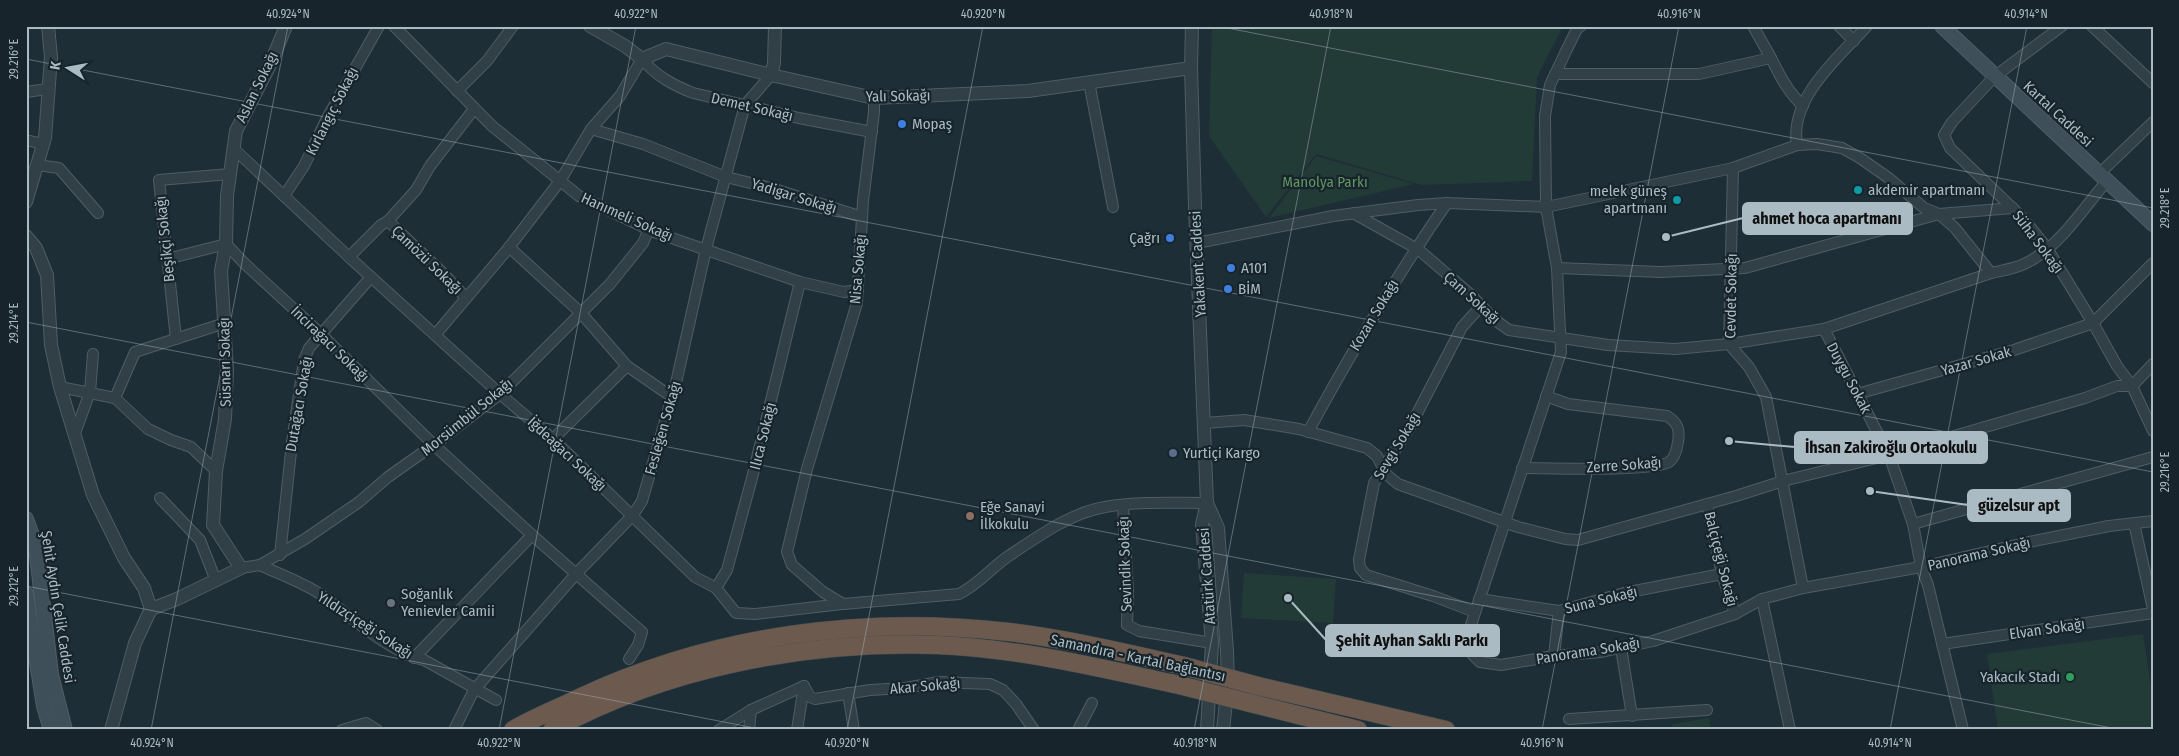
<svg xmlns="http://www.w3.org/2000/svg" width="2179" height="756" viewBox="0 0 2179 756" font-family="'Fira Sans Condensed',sans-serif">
<rect width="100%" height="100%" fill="#1e2e36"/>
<g fill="#233b37">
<path d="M1212,26H1563L1537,77L1532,181L1422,185L1316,154L1266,217L1209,136Z"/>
<path d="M1316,156L1414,184L1269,218Z"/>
<path d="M1244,573L1336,579L1333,623L1241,618Z"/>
<path d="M2143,634L2153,700V730H1998L1987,654Z"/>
<path d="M1709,718L1711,730H1673L1672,724Z"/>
</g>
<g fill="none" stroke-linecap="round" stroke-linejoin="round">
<g stroke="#4f5d65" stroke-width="12">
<g id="minor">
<path d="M394,26L492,126L579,196L654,232L800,282L844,292L858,290"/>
<path d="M1581,26L1577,29L1566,51L1550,85L1545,116L1546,207L1557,268L1661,272L1745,268L1939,214L2013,208"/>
<path d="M1839,26L1854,41"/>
<path d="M2062,26L1994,77L1952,122L1944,135L1950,148L2023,218L2047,248L2093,323L2117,366L2132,386L2153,431"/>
<path d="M2092,26L2153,83"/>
<path d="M1771,58C1780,76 1788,92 1803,106"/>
<path d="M1555,74H1699L1771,58L1753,26"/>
<path d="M1089,82L1113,207"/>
<path d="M457,91L487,61L513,26"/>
<path d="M26,92L48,89"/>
<path d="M874,98V112L863,201L857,303L807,469L787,552L792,565L823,592L843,604L959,594C979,584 992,567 1010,555C1039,536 1070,513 1105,507C1138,501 1173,503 1207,503"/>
<path d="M591,129L620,96L642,59C656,76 673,85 693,93L799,118L872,132"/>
<path d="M26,140L43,144"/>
<path d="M1797,145C1789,98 1838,58 1867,26"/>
<path d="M233,148L349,257L381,225L388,221L416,190L430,166L474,109"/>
<path d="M37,165L59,168L98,213"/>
<path d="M1733,168L1729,344L1749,367L1766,397L1803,588"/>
<path d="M2099,174L2153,122"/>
<path d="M284,196L304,166L326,120L379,26"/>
<path d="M388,221L444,274L466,298"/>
<path d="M1197,243L1333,216L1418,205L1447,203L1546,207L1733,168L1797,145L1817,144L1842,148L1860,158L1890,179L1924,208L1939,214L1955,228L1991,273L1824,329L1729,344L1675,349L1608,345L1509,330L1495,320L1470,294L1419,250L1353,213"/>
<path d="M509,247L581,313L627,366L553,439"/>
<path d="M349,257L500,394L553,439L695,577L716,588L736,613L755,614L842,604"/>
<path d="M167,259L226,244L245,264L321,334L434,445L532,535L414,658"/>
<path d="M1557,268L1561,352L1470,628L1468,639L1470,652L1480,662L1501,665L1554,656L1601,652L1653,641L1735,614L1762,599L1803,588L1921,567L2029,542L2109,526L2153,521"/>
<path d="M1991,273C2006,270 2022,267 2035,258C2064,240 2085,206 2107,181"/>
<path d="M1824,329L1889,455L1913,524L1921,567L1928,585L1963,730"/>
<path d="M435,335L507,250L560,181L591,129L643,144L726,177L771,188L862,217"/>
<path d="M176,339L159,180L230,174"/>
<path d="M627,366L672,397"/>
<path d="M60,387L115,398L148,429L171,440L191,447L216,471"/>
<path d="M1857,394L2014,350L2093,323L2153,263"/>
<path d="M115,398L135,352L225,323"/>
<path d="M1205,423L1244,420L1299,429L1367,448L1377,456L1386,474L1398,484L1518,527L1565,539L1578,540L1736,496L1783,481L1889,455L2085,398L2117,386H2132L2153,364"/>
<path d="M1308,432C1351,353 1396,276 1447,203"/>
<path d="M74,436L90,392L93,354"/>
<path d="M1522,468C1547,468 1653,472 1669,462C1675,458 1677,449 1678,442C1680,429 1678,423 1667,416L1568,404L1546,396"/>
<path d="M160,498L200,540L216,581"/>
<path d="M1707,504L1722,574L1735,614"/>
<path d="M1123,505L1128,593L1127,625L1139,631L1212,643"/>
<path d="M2134,523L2153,609"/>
<path d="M1913,524L2153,457"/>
<path d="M532,535L642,632L638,645L629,659"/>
<path d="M280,555L292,442L304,360L309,348L371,277"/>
<path d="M260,565C281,575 305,583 323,596C350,616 392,654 424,660L496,700"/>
<path d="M241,568L260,565L305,539L359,502L388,477L439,441L500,394L610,284L643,243L649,229"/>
<path d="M716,588L727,570L752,478L800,282"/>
<path d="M1479,599L1559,611L1624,593L1722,574"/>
<path d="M1762,599L1790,730"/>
<path d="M1475,612L1433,596L1366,575L1360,568L1359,560L1374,483L1410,427L1462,327L1481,306"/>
<path d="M1942,644L2153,613"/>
<path d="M1621,648L1632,716"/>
<path d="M1554,656L1559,611"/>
<path d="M804,686L810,697L815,699L870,690L905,688L939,682L990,684L1003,690L1016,704L1034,730"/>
<path d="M848,693L854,730"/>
<path d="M1569,719L1707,710"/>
<path d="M342,730L366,723L377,730"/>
<path d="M454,730L474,690L576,574L633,515L642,501L676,383L706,249L745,105L771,75"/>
<path d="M719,730L751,710L804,686"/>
<path d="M749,730L751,710"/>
<path d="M797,730L804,686"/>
<path d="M1078,730L1092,703"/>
</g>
</g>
<g stroke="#4f5d65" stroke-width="14">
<g id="tertiary">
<path d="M590,26L625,46L642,59L666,49L771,75L874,98L1028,91L1191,68"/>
<path d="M1192,26L1191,68L1195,207L1207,503L1202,524L1212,643L1207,730"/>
<path d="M771,75L774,63L775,26"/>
<path d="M26,202L45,138L51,57L48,26"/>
<path d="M26,236L36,248L47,275L51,345L60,387L93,495L124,558L144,588L151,609L135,643L111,730"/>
<path d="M1207,503L1218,528L1227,651L1228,684L1223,730"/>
<path d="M151,609L177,599L241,568L213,525L216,471L225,419L227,370L221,271L226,244L227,196L236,131L269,67L286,26"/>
</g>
</g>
<g stroke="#4f5d65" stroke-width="16">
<g id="secondary">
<path d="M1942,26L2153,224"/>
<path d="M26,519L36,547L51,675L65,730"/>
<path d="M26,594L44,706L51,730"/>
</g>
</g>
<g stroke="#3c4a51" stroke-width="19">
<g id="motorway">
<path d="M1258,686L1446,730"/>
<path d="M1254,704L1358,730"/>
<path d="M513,730C535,717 559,708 581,697C715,635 863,615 1009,632C1068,639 1126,653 1184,666"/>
<path d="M552,730C666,667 806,641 936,645C1018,648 1099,668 1179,685"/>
</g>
</g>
<use href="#minor" stroke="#313f47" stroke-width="10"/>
<use href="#tertiary" stroke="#313f47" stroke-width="12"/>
<use href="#secondary" stroke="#3f4f5a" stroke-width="14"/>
<use href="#motorway" stroke="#6d5a4e" stroke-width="18"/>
<g stroke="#3c4a51" stroke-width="19" stroke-linecap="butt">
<g id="motorway-bridge">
<path d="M1184,666L1258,686"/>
<path d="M1179,685L1254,704"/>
</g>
</g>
<use href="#motorway-bridge" stroke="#6d5a4e" stroke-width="18"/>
</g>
<path fill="none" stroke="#abbbc4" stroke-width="1" stroke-opacity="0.45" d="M1217,26L2153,208M26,59L2153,472M26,322L2122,730M26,586L765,730M151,730L288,26M499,730L636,26M847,730L983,26M1194,730L1331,26M1542,730L1679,26M1890,730L2027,26"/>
<g fill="#3f7fe0" stroke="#17242b" stroke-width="2">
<circle cx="902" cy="124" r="5"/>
<circle cx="1170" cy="238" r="5"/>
<circle cx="1231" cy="268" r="5"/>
<circle cx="1228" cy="289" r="5"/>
</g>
<g fill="#0f9aa8" stroke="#17242b" stroke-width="2">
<circle cx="1858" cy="190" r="5"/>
<circle cx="1677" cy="200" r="5"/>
</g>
<circle fill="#5c6f8a" stroke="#17242b" stroke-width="2" cx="1173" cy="453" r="5"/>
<circle fill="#8d6e63" stroke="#17242b" stroke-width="2" cx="970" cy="516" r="5"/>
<circle fill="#6b7280" stroke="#17242b" stroke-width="2" cx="391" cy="603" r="5"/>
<circle fill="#2e9e5b" stroke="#17242b" stroke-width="2" cx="2070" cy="677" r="5"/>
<g text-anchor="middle" stroke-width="4.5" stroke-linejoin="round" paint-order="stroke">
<g font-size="15" fill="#abbbc4" stroke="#17242b">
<text transform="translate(257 87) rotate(-64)" y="5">Aslan Sokağı</text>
<text transform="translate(898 96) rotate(-1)" y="5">Yalı Sokağı</text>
<text transform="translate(752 107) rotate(13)" y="5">Demet Sokağı</text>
<text transform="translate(332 111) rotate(-63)" y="5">Kırlangıç Sokağı</text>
<text transform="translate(2058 114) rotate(43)" y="5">Kartal Caddesi</text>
<text transform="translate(794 196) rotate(17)" y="5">Yadigar Sokağı</text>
<text transform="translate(627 217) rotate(24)" y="5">Hanımeli Sokağı</text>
<text transform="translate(165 239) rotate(-96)" y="5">Beşikçi Sokağı</text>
<text transform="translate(2038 242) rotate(53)" y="5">Süha Sokağı</text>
<text transform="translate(427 260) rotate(44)" y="5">Çamözü Sokağı</text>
<text transform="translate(1198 264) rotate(-93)" y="5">Yakakent Caddesi</text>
<text transform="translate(858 269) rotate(-85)" y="5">Nisa Sokağı</text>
<text transform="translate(1731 296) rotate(-89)" y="5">Cevdet Sokağı</text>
<text transform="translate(1472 298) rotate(42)" y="5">Çam Sokağı</text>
<text transform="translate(1374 315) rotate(-59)" y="5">Kozan Sokağı</text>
<text transform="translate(330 344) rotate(44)" y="5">İncirağacı Sokağı</text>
<text transform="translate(1976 361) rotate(-16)" y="5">Yazar Sokak</text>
<text transform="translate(225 362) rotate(-91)" y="5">Süsnarı Sokağı</text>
<text transform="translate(1849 378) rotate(62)" y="5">Duygu Sokak</text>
<text transform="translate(299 404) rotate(-80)" y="5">Dutağacı Sokağı</text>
<text transform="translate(467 417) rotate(-39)" y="5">Morsümbül Sokağı</text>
<text transform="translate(663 428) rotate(-74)" y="5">Fesleğen Sokağı</text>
<text transform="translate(763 436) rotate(-76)" y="5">Ilıca Sokağı</text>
<text transform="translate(1397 446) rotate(-59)" y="5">Sevgi Sokağı</text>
<text transform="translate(567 454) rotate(43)" y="5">İğdeağacı Sokağı</text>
<text transform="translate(1624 465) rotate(-4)" y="5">Zerre Sokağı</text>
<text transform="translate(1979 554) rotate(-13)" y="5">Panorama Sokağı</text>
<text transform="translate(1721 559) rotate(76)" y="5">Balçiçeği Sokağı</text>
<text transform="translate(1125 564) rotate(-92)" y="5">Sevindik Sokağı</text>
<text transform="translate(1207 576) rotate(-94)" y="5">Atatürk Caddesi</text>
<text transform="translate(1601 600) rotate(-14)" y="5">Suna Sokağı</text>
<text transform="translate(58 607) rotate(81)" y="5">Şehit Aydın Çelik Caddesi</text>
<text transform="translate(365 625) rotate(33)" y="5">Yıldızçiçeği Sokağı</text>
<text transform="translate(2047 629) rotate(-8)" y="5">Elvan Sokağı</text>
<text transform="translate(1588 651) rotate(-9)" y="5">Panorama Sokağı</text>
<text transform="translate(1138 658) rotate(12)" y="5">Samandıra - Kartal Bağlantısı</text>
<text transform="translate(925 686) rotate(-5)" y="5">Akar Sokağı</text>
</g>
<g font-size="15" fill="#abbbc4" stroke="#17242b" text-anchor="start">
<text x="912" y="129">Mopaş</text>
<text x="1868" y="195">akdemir apartmanı</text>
<text x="1667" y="196" text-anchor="end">melek güneş<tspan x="1667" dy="17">apartmanı</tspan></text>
<text x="1160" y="243" text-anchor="end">Çağrı</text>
<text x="1241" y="273">A101</text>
<text x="1238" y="294">BİM</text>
<text x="1183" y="458">Yurtiçi Kargo</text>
<text x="980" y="512">Eğe Sanayi<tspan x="980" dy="17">İlkokulu</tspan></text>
<text x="401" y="599">Soğanlık<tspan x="401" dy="17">Yenievler Camii</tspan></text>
<text x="2060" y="682" text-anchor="end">Yakacık Stadı</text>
</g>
<g font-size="15" fill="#629562" stroke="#17242b">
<text x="1325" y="187">Manolya Parkı</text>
</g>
</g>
<path fill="none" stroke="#abbbc4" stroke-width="2" d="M1666 237L1743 218M1729 441L1795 447M1870 491L1968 505M1288 598L1326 640"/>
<g fill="#abbbc4" stroke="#17242b" stroke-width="2">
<circle cx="1666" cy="237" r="5"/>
<circle cx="1729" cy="441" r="5"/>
<circle cx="1870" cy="491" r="5"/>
<circle cx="1288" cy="598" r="5"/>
</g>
<g fill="#abbbc4" stroke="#abbbc4" stroke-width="2">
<rect x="1743" y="203" width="169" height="31" rx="5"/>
<rect x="1795" y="432" width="192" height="31" rx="5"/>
<rect x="1968" y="490" width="102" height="31" rx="5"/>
<rect x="1326" y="625" width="173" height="31" rx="5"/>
</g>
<g font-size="16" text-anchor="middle" font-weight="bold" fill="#111">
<text x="1827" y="224">ahmet hoca apartmanı</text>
<text x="1891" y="453">İhsan Zakiroğlu Ortaokulu</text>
<text x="2019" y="511">güzelsur apt</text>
<text x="1412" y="646">Şehit Ayhan Saklı Parkı</text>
</g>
<rect width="2179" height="756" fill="none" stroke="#17242b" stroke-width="55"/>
<g transform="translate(68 68) rotate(281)" stroke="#17242b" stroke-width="4" paint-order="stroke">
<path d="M0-4L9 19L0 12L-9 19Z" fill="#abbbc4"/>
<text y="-8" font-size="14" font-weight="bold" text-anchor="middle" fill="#abbbc4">K</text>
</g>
<rect x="28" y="28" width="2124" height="700" fill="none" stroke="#abbbc4" stroke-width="2"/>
<g font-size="12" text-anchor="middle" fill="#abbbc4">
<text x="288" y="18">40.924°N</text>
<text x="636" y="18">40.922°N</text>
<text x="983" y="18">40.920°N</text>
<text x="1331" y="18">40.918°N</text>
<text x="1679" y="18">40.916°N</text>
<text x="2026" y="18">40.914°N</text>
<text transform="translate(14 59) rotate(-90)" y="4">29.216°E</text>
<text transform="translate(2165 208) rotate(-90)" y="4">29.218°E</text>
<text transform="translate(14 323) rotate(-90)" y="4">29.214°E</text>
<text transform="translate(2165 472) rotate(-90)" y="4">29.216°E</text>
<text transform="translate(14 586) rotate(-90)" y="4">29.212°E</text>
<text x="152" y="747">40.924°N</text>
<text x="499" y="747">40.922°N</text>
<text x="847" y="747">40.920°N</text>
<text x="1195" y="747">40.918°N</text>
<text x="1542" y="747">40.916°N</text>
<text x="1890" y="747">40.914°N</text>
</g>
</svg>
